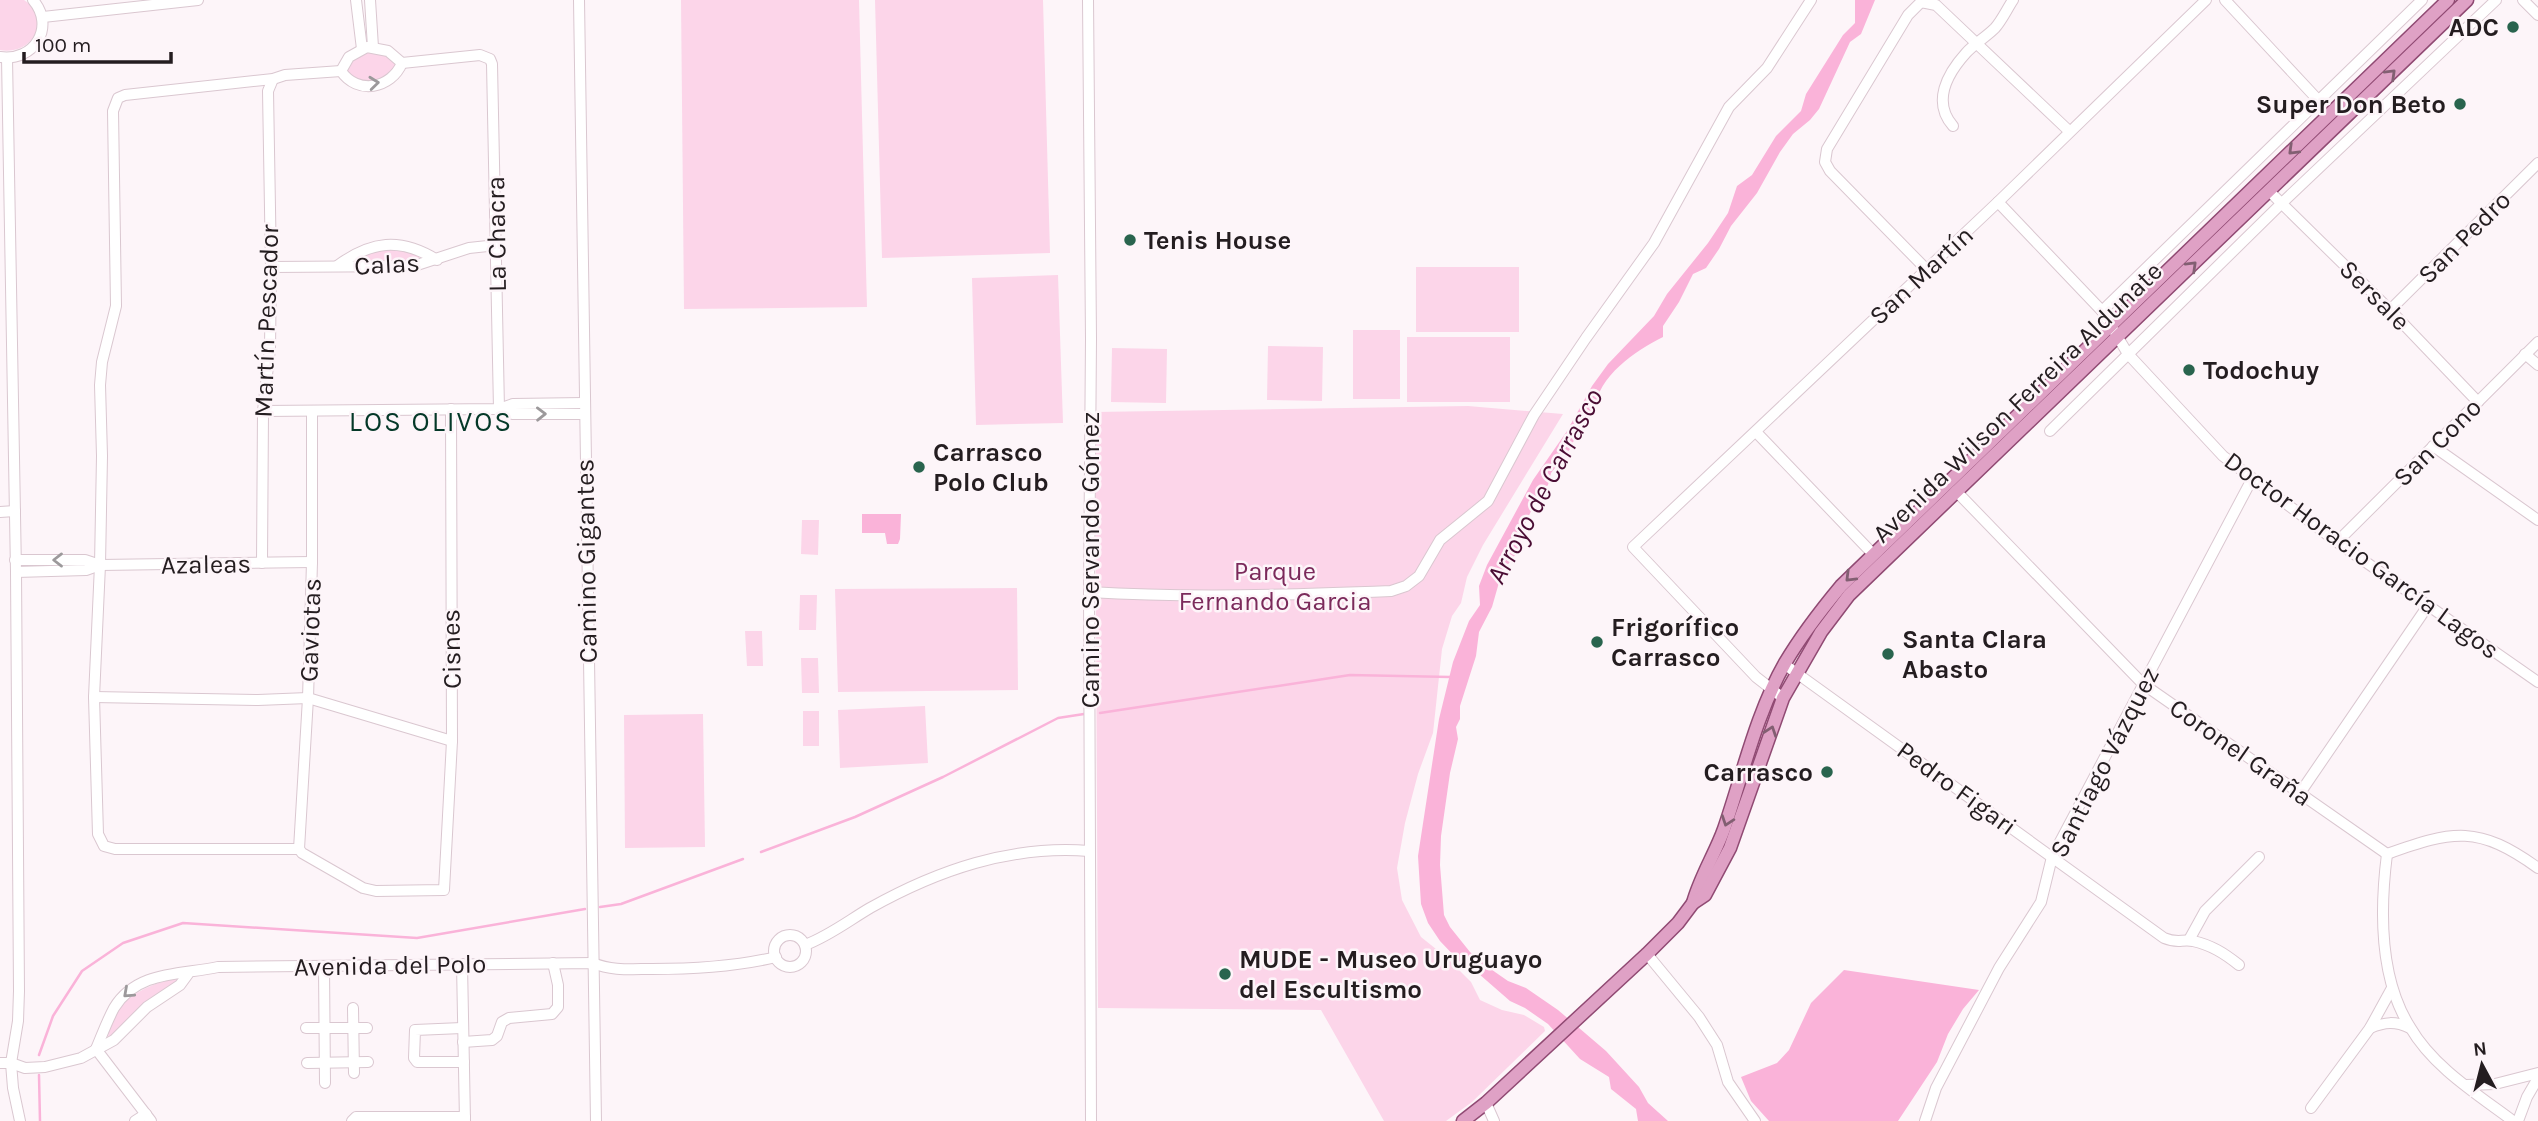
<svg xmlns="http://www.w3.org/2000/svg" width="2538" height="1121" viewBox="0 0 2538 1121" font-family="Karla,sans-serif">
<rect width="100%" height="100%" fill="#fdf5f9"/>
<g fill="#fcd5e9">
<path d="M0,0H24C53,19 32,56 0,50Z"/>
<path d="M681,0H859L867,307L684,309Z"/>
<path d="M875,0H1043L1050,253L882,258Z"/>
<path d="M365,52L386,54L395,63V70C376,84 368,85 347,74V64Z"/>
<path d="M375,249H405L420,256L417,263L353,262L352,260Z"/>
<rect x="1416" y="267" width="103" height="65"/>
<path d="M1058,275L1063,423L976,425L972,278Z"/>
<rect x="1353" y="330" width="47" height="69"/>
<rect x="1407" y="337" width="103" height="65"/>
<path d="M1268,346L1323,347L1322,401L1267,400Z"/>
<path d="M1112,348L1167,349L1166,403L1111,402Z"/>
<path d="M1468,406L1563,414L1483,545L1467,577L1461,603L1452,616L1442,649L1433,733L1418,774L1405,823L1397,868L1402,900L1421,937L1446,957L1471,982L1480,1000L1502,1010L1524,1015L1544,1027L1545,1031L1472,1102L1446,1121H1384L1321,1010L1098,1008L1095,412Z"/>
<path d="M802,520H819L818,555L801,554Z"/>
<path d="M1017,588L1018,690L838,692L835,589Z"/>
<path d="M800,595H817L816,630H799Z"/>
<path d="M745,631H762L763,666H747Z"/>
<path d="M801,658H818L819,693H802Z"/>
<path d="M925,706L928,763L840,768L838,710Z"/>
<rect x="803" y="711" width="16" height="35"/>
<path d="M703,714L705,847L625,848L624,715Z"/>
<path d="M179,977L178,981L149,999L111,1037H108C111,999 147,985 179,977Z"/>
</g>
<g fill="#fab3d9">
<path d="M1855,0H1875L1861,34L1850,42L1819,109L1810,120L1793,134L1780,152L1757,193L1731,226L1719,249L1706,268L1693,274L1679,302L1663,326V337C1635,351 1598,376 1595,409L1584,418L1570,449L1551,473L1548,485L1537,498L1522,531L1519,550L1502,572L1492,607L1479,632L1476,656L1460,706V719L1456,727L1458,739L1450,773L1441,836L1440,865L1444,915L1450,927L1470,952L1495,972L1508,981L1526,988L1558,1010L1606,1051L1639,1087L1648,1103L1668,1121H1638L1636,1109L1611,1089L1609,1077L1580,1059L1548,1024L1525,1008L1510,1001L1479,974L1460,962L1440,941L1428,923L1421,904L1418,856L1439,719L1453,662L1469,621L1480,605L1479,586L1487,565L1533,480L1567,431L1592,386L1608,364L1654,316L1667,294L1708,243L1728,213L1737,186L1752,175L1776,136L1801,111L1806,94L1843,35L1855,23Z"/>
<path d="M862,514H901L900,539L898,544H887L885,533H862Z"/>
<path d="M1844,970L1979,990L1963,1009L1948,1034L1937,1062L1898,1121H1769L1751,1101L1741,1077L1777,1063L1789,1050L1811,1003Z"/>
</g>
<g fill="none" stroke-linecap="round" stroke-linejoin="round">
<g stroke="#fab3d9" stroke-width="2.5">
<path d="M1100,713L1350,675L1450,677"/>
<path d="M761,852L855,817L943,777L1058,718L1084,714"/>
<path d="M600,907L621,904L743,859"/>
<path d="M39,1055L53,1016L82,971L123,943L183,923L417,938L585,909"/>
<path d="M39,1075L40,1121"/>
</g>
<g stroke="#dac7d0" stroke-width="12">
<g id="minor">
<path d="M356,0L362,49"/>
<path d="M370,0L373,47"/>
<path d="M579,0L596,1121"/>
<path d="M1088,0L1091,339L1089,592L1091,1121"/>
<path d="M2225,0L2319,101"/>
<path d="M2523,0L2538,15"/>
<path d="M43,17L198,0"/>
<path d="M0,57C34,62 56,27 33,0"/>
<path d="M7,58L16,572L19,991L18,1021L11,1063L13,1088L20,1121"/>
<path d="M402,63L480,55L490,59L492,64L499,409"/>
<path d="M341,71L349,57L367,47L388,51L402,63"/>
<path d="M341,71C357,95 391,89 402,63"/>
<path d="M1953,126C1932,102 1947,74 1966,53C1974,44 1986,37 1995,28C2002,20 2007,9 2013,0"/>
<path d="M2269,191L2390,310L2478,402"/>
<path d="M1998,202L2102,311L2128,354L2223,456L2337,542L2538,682"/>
<path d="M337,266C371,241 400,237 437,260"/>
<path d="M271,267L414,266L469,248L497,245"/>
<path d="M1927,270L1830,171L1825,162L1827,149L1908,15L1921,2L1936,5L2069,131"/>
<path d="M2390,310L2538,163"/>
<path d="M2102,311L2422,0"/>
<path d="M2525,354L2538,365"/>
<path d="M499,409L513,414H584"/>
<path d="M263,411L499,409L513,404L584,403"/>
<path d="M2050,431L2282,203L2496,0"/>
<path d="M1756,432L1873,554"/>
<path d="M2433,446L2538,520"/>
<path d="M1956,491L2143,684L2387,854"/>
<path d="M0,512L15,511"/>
<path d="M2337,542L2538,342"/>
<path d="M15,560H85L100,565"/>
<path d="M262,563L263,411L270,348L271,267L268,91L273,79"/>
<path d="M16,572L86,570L100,565L312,562"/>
<path d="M1089,592C1190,598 1291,595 1391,591L1406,586L1419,576L1440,540L1488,501L1534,415L1586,338L1654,243L1729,107L1767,68L1811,0"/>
<path d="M1784,664L2164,938C2178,944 2181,939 2193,941C2211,945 2224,953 2239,965"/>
<path d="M94,697L258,700L308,698L452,741"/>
<path d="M1783,698L1756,677L1633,547L1998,202L2206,0"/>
<path d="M2300,793L2427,607"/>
<path d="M299,849H115L104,846L98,834L94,697L100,565L102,456L100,385L102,362L116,306L113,111L118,98L125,95L273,79L285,75L341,71"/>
<path d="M299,849L302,853L363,888L376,891L444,890L452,741L451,409"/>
<path d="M299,849L308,698L312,562V411"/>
<path d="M2387,854C2380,909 2379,978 2410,1027C2433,1067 2477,1094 2513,1121"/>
<path d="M2387,854C2454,830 2478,825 2538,868"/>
<circle cx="790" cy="951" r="16"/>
<path d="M2189,940L2205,911L2259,857"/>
<path d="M805,945C829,936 848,921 870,908C938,870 1010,845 1089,851"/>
<path d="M1647,954L1699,1017L1717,1045L1728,1082L1755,1121"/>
<path d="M462,964L465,1121"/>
<path d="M324,967L325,1083"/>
<path d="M353,1008L354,1073"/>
<path d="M306,1028H367"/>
<path d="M462,1028L415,1030L414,1058L417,1062H464"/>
<path d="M2370,1028C2385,1022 2395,1021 2410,1028"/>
<path d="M463,1042L492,1040L497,1036L502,1022L509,1018L552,1014L558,1007V985L553,963"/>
<path d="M96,1049C102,1035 107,1021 114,1008C137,970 182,975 218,967L593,963C612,971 631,969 652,969C694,969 734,967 776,957"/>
<path d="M96,1049L151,1121"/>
<path d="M0,1063H11L25,1068L45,1067L81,1058L114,1040L147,1007L180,985L188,974"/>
<path d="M307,1063L368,1062"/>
<path d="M2466,1085L2495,1084L2538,1073"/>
<path d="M1486,1103L1494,1121"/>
<path d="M2311,1108L2370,1028L2392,988"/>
<path d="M135,1121L146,1114"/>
<path d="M352,1121L356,1117H465"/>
<path d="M1925,1121L1936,1088L1999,968L2041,902L2052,857L2252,479"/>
<path d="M2518,1121L2527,1097L2538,1078"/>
</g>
</g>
<g stroke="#904a73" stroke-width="15">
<g id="major">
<path d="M1693,903C1700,877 1715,854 1724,829C1743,774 1756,714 1785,663C1801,636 1821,610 1841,586L2448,0"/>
<path d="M1463,1121L1486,1103L1647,954L1678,923L1693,903L1705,895L1730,848L1783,698L1821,632L1849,595L2467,0"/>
</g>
</g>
<use href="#minor" stroke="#fff" stroke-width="10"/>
<use href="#major" stroke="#dfa1c5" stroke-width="12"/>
</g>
<defs><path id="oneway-chevron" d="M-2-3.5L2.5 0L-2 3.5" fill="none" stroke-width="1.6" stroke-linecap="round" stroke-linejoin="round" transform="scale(1.75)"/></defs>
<g stroke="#825f72">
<use href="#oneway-chevron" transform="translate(2391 74) rotate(-44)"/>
<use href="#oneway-chevron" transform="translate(2293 150) rotate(136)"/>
<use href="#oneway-chevron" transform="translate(2192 266) rotate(-44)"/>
<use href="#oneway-chevron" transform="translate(1850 577) rotate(135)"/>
<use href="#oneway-chevron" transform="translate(1771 731) rotate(-71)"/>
<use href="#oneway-chevron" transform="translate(1727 821) rotate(109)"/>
</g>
<g stroke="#9c999b">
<use href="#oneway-chevron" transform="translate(374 83) rotate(-6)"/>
<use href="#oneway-chevron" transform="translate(541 414) rotate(-1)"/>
<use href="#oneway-chevron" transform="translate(58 560) rotate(-180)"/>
<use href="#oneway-chevron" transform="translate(128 993) rotate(138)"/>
</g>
<g fill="#29644e" stroke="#fdf5f9" stroke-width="2.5">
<circle cx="2513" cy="27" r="7"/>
<circle cx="2460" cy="104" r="7"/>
<circle cx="1130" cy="240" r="7"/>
<circle cx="2189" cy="370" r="7"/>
<circle cx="919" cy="467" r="7"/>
<circle cx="1597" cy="642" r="7"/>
<circle cx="1888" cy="654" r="7"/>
<circle cx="1827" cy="772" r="7"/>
<circle cx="1225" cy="974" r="7"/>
</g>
<g text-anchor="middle" stroke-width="5" stroke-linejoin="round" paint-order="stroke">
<g font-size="26" font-weight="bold" fill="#241d20" stroke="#fdf5f9" text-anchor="start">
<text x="2499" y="36" text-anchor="end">ADC</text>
<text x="2446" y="113" text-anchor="end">Super Don Beto</text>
<text x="1144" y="249">Tenis House</text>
<text x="2203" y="379">Todochuy</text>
<text x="933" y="461">Carrasco<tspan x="933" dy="30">Polo Club</tspan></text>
<text x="1611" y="636">Frigorífico<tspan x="1611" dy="30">Carrasco</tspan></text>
<text x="1902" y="648">Santa Clara<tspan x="1902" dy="30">Abasto</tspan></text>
<text x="1813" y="781" text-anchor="end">Carrasco</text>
<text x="1239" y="968">MUDE - Museo Uruguayo<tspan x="1239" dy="30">del Escultismo</tspan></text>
</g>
<g font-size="26" fill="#241d20" stroke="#fdf5f9">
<text transform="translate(496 234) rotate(-91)" y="9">La Chacra</text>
<text transform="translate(2464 237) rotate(-45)" y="9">San Pedro</text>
<text transform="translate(387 264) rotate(-3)" y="9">Calas</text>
<text transform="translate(1921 275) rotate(-43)" y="9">San Martín</text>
<text transform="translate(2375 295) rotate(45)" y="9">Sersale</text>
<text transform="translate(266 321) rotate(-88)" y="9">Martín Pescador</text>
<text transform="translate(2017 402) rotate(-44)" y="9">Avenida Wilson Ferreira Aldunate</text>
<text transform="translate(2437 442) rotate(-45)" y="9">San Cono</text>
<text transform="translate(2362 555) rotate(36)" y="9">Doctor Horacio García Lagos</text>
<text transform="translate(1090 560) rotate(-90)" y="9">Camino Servando Gómez</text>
<text transform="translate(586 561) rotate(-91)" y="9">Camino Gigantes</text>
<text transform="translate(206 564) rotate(-1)" y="9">Azaleas</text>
<text transform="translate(310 630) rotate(-88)" y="9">Gaviotas</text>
<text transform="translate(451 649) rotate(-91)" y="9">Cisnes</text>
<text transform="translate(2241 752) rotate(35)" y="9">Coronel Graña</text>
<text transform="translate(2104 762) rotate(-63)" y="9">Santiago Vázquez</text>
<text transform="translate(1957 788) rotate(36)" y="9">Pedro Figari</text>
<text transform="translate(390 965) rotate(-1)" y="9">Avenida del Polo</text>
</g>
<g font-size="26" fill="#7b2a5b" stroke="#fdf5f9">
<text x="1275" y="580">Parque<tspan x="1275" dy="30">Fernando Garcia</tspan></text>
</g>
<g font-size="28" letter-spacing="2" fill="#043828" stroke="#fdf5f9">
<text x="431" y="431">LOS OLIVOS</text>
</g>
<g font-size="28" font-style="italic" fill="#4a0d34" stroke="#fdf5f9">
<text transform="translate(1544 486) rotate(-62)" y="10">Arroyo de Carrasco</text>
</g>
</g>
<g transform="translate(2482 1065) rotate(353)" stroke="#fdf5f9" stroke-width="5" paint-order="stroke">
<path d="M0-5L12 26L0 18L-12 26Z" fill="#241d20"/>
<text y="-10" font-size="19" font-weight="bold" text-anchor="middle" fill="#241d20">N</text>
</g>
<path d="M24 52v10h147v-10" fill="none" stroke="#241d20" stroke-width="3.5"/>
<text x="35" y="52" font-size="21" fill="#241d20" stroke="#fdf5f9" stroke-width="5" paint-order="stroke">100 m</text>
</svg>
